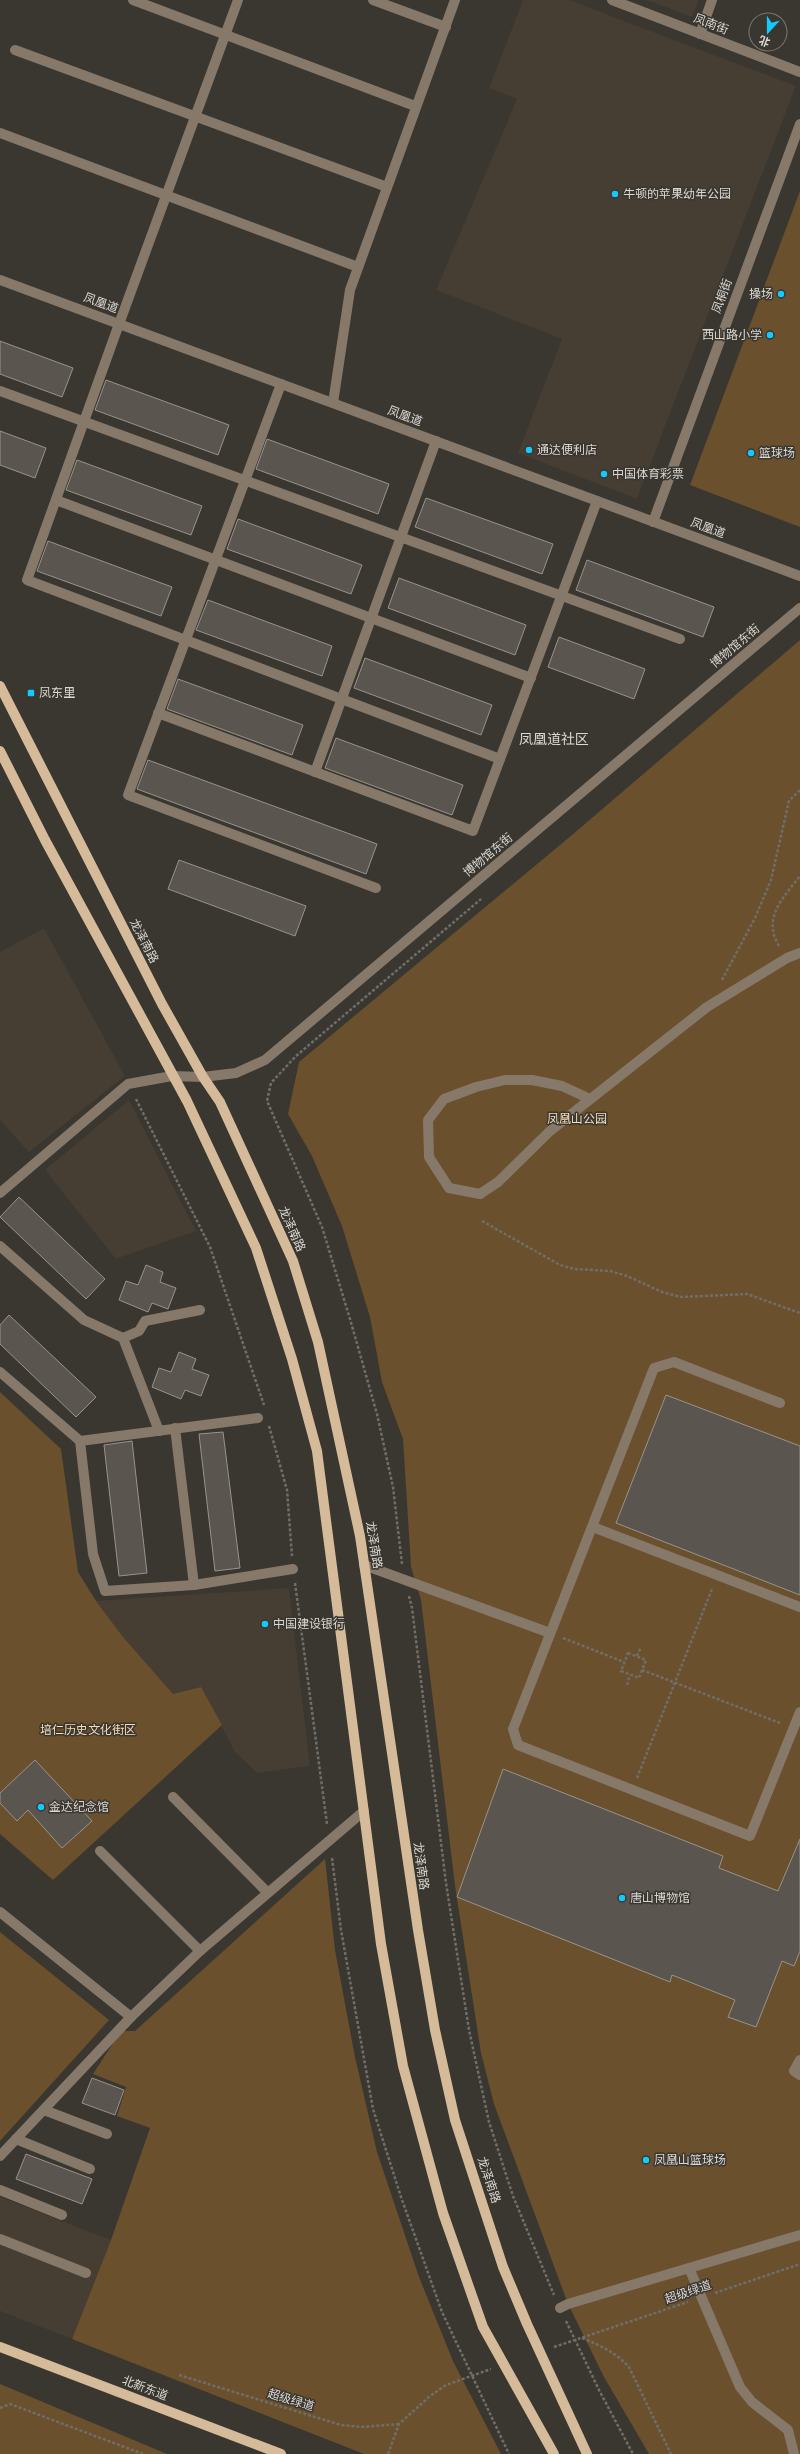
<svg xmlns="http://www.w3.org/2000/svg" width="800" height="2454" viewBox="0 0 800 2454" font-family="'Fira Sans','Noto Sans SC',sans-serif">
<rect width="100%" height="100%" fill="#3a3630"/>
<g fill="#463d33">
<path d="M523,0H569L796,86L637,499L518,453L562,339L436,290L517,99L489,88Z"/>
<path d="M647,0H699L692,17Z"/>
<path d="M44,928L125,1076L29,1152L0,1120V952Z"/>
<path d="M129,1100L196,1231L116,1259L45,1170Z"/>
<path d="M289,1588L310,1766L257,1773L235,1752L201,1687L173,1695L123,1637L96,1601Z"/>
<path d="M0,2197L111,2240L72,2339L0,2311Z"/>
</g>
<g fill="#6a502d">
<path d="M800,191V527L690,485Z"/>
<path d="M800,640V2454H649L604,2377L568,2304L494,2104L481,2053L455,1886L421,1600L411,1567L403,1439L382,1382L370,1317L342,1226L312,1156L288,1114L299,1062L572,835Z"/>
<path d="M0,1392L61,1449L78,1572L96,1601L123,1637L173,1694L201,1687L222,1725L53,1880L0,1834Z"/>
<path d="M325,1859L335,1950L355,2057L377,2152L419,2277L453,2361L501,2454H364L72,2339L111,2240L150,2128L117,2116L126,2087L93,2074L121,2031H135Z"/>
<path d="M0,1932L109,2020L0,2141Z"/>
<path d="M0,2384L167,2454H0Z"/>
</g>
<g fill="#5a554f" stroke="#98938c">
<path d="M0,341L73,368L62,397L0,374Z"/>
<path d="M106,380L229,425L218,455L95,410Z"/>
<path d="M0,431L46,448L35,478L0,465Z"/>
<path d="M267,439L389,484L378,514L256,469Z"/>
<path d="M77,460L202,506L191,535L66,490Z"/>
<path d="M426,498L553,544L542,574L415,527Z"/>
<path d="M238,519L362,565L351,594L227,549Z"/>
<path d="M48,541L172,587L161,616L37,571Z"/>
<path d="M587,560L714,607L703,637L576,590Z"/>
<path d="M399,578L526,625L515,655L388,608Z"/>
<path d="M208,600L332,646L322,676L196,630Z"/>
<path d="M559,637L645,669L634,699L548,667Z"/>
<path d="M365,658L492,705L481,735L354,688Z"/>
<path d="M178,679L303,725L292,755L167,709Z"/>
<path d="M336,738L463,785L452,815L325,768Z"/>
<path d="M148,760L377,844L366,874L137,789Z"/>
<path d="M179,860L306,906L295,936L168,889Z"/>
<path d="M19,1197L105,1279L86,1299L0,1217Z"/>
<path d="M146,1265L163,1272L160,1282L176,1288L168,1309L152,1303L148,1312L119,1300L126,1281L138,1285Z"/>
<path d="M9,1315L96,1397L76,1417L0,1344V1325Z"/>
<path d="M179,1352L196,1359L192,1369L209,1375L201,1396L185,1390L181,1399L152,1387L159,1368L171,1372Z"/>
<path d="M666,1395L800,1446V1595L616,1523Z"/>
<path d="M223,1432L240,1568L215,1571L199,1434Z"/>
<path d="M132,1441L147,1573L119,1576L104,1445Z"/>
<path d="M35,1760L92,1821L62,1848L28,1810L17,1821L0,1803V1793Z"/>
<path d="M503,1769L723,1856L719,1868L778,1891L800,1839V1951L794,1966L782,1961L756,2027L728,2017L735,2000L672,1975L670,1982L457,1897Z"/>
<path d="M92,2078L124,2090L115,2115L82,2103Z"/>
<path d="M26,2154L92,2179L82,2204L16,2179Z"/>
</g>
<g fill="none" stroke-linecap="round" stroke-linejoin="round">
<g stroke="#716d68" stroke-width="2.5" stroke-dasharray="3 2" stroke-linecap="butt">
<path d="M779,946C762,918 783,898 800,876"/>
<path d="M722,980L755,918L771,880L789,801L800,790"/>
<path d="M136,1099L210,1247L264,1405"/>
<path d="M482,1221L560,1265L575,1269L610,1271L627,1276L662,1292L681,1297L747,1294L800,1313"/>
<path d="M269,1426L287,1490L292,1556"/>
<path d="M402,1564L393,1487L377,1414L350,1319L322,1227L267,1101L271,1083L296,1056L481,899"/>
<path d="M295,1583L327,1824"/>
<path d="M409,1596L412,1608L446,1883L469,2030L489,2122L513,2196L554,2295"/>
<path d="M563,1638L624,1662"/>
<path d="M628,1653L646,1660L639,1678L621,1671Z"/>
<path d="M637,1656L641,1647"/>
<path d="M642,1670L780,1723"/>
<path d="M627,1685L630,1675"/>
<path d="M637,1778L712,1589"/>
<path d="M332,1858L341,1930L373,2109L401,2197L442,2312L509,2454"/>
<path d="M715,2293L800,2264"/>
<path d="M566,2321L599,2390L633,2454"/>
<path d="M582,2338C601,2346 615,2352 629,2367L671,2454"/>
<path d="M554,2347L688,2302"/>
<path d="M179,2375L341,2425L362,2427L399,2424"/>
<path d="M0,2408L10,2404L143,2454"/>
<path d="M388,2454L399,2424L430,2396L446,2385L491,2369"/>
</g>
<g stroke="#867969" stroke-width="10">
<path d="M133,0L415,106"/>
<path d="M238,0L119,324L27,580L500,759"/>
<path d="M373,0L446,27"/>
<path d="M612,0L800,72"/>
<path d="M700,34L712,0"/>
<path d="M15,50L387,187"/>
<path d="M0,133L358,267"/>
<path d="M0,280L800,576"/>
<path d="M281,384L128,795L376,888"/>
<path d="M0,391L680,639"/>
<path d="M333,403L350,290L455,0"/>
<path d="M56,500L531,678"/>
<path d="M653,522L800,124"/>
<path d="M158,713L473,831L597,501"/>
<path d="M315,772L436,441"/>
<path d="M590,1099L562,1086L532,1080H505L476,1087L444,1099L428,1120L429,1157L449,1188L480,1194L498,1182L550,1131L707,1007L787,958L800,953"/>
<path d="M0,1193L128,1084L172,1076L203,1077L236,1073L265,1060L800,608"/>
<path d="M0,1246L84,1320L123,1338L159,1431"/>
<path d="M123,1338L139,1331L145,1321L200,1310"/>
<path d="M0,1372L80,1441L93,1554L105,1591L194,1585L293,1569"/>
<path d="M780,1403L674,1362L654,1368L513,1729L518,1745L750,1836L800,1712"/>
<path d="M175,1428L194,1585"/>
<path d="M80,1441L258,1418"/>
<path d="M593,1527L800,1607"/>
<path d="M364,1565L550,1633"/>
<path d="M173,1797L267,1892"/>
<path d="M100,1851L200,1951"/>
<path d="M0,1912L131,2017L200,1951L364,1811"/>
<path d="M800,2060L794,2071L800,2075"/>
<path d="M44,2110L107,2134"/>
<path d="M16,2139L90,2169"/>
<path d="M0,2156L131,2017"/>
<path d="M0,2190L62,2215"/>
<path d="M0,2239L86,2273"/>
<path d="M689,2268L740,2387L752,2402L788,2430L794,2454"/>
<path d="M560,2308L568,2304L800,2235"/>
</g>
<g stroke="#d5bb99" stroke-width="10">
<path d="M0,686L162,1004L203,1077L220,1102L293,1261L318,1342L360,1536L418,1930L435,2030L455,2120L503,2267L527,2324L587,2454"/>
<path d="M0,751L45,840L187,1101L256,1248L292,1359L317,1451L381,1944L403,2066L443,2213L483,2327L554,2454"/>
<path d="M0,2347L281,2454"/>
</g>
</g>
<g fill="#14cafb" stroke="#3a3630" stroke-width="1.5">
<circle cx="615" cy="194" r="4"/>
<circle cx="781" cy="294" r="4"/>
<circle cx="770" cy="335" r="4"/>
<circle cx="529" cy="450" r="4"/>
<circle cx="751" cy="453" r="4"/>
<circle cx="604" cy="474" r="4"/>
<rect x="27" y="689" width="8" height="8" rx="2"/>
<circle cx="265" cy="1624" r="4"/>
<circle cx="41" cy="1807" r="4"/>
<circle cx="622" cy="1898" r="4"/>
<circle cx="646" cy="2160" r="4"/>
</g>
<g text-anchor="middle" stroke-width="3" stroke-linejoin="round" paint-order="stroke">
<g font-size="12" fill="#dbd8d4" stroke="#3a3630">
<text transform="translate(711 24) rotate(21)" y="4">凤南街</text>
<text transform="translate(722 296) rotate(-70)" y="4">凤桐街</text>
<text transform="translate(101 303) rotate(20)" y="4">凤凰道</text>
<text transform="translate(405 416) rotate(20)" y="4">凤凰道</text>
<text transform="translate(708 528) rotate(20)" y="4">凤凰道</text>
<text transform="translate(735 646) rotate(-40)" y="4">博物馆东街</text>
<text transform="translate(488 855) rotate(-40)" y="4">博物馆东街</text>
<text transform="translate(144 941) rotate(63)" y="4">龙泽南路</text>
<text transform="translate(292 1229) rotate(66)" y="4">龙泽南路</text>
<text transform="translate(374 1545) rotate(81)" y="4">龙泽南路</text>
<text transform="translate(421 1866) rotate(82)" y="4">龙泽南路</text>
<text transform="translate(489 2180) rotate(71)" y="4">龙泽南路</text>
<text transform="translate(688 2292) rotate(-19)" y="4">超级绿道</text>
<text transform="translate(145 2388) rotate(21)" y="4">北新东道</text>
<text transform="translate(291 2400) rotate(17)" y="4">超级绿道</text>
</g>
<g font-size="12" fill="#dbd8d4" stroke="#3a3630" text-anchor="start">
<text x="623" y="198">牛顿的苹果幼年公园</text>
<text x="773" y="298" text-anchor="end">操场</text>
<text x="762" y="339" text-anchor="end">西山路小学</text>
<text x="537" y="454">通达便利店</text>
<text x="759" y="457">篮球场</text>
<text x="612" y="478">中国体育彩票</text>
<text x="39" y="697">凤东里</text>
<text x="273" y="1628">中国建设银行</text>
<text x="49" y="1811">金达纪念馆</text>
<text x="630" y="1902">唐山博物馆</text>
<text x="654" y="2164">凤凰山篮球场</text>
</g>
<g font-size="12" fill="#f8dcb8" stroke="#3a3630">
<text x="577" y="1123">凤凰山公园</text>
<text x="88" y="1734">培仁历史文化街区</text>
</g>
<g font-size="14" fill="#dbd8d4" stroke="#3a3630">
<text x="554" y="744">凤凰道社区</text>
</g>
</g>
<g transform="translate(768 32) rotate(201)"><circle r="19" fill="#3a3630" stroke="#7a7772"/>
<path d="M0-3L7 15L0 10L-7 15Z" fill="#14cafb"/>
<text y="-6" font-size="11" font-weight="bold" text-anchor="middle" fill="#dbd8d4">北</text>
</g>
</svg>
